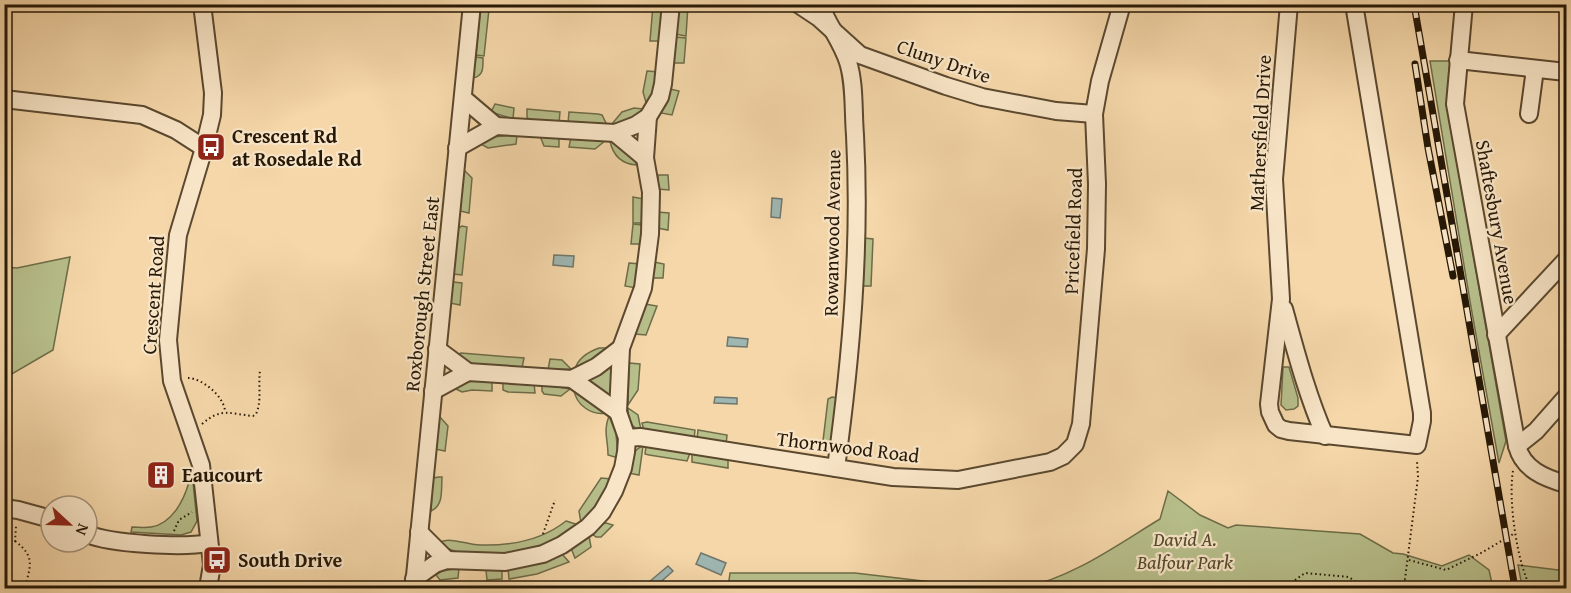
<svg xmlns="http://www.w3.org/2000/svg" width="1571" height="593" viewBox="0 0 1571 593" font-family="'Gentium Book Plus',serif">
<rect width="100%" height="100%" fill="#f5d7a9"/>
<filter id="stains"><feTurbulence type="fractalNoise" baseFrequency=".00333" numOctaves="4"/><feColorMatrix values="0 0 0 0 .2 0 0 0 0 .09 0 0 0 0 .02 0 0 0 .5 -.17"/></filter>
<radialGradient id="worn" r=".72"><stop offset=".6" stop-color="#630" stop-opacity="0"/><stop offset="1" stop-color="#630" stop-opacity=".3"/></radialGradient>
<g fill="#b7bf8b" stroke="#6e6c48" stroke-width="1.5">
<path d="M741,4L773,7V11L697,5Z"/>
<path d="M653,5H664L661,41H650Z"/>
<path d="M679,5H688L686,36L675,34Z"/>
<path d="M483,9H489L484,56L476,55L480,13Z"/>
<path d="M675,37L686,38L684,63H673Z"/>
<path d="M476,57L483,58C483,67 484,76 473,78Z"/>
<path d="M1430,61H1450L1447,106L1506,441L1499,463L1471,307Z"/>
<path d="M647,71L659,72L655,90L647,106L643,92Z"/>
<path d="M670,89L679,91L672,115L661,113Z"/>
<path d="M495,104L514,108L513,119L491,112Z"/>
<path d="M634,108L644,109L634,118L611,125L622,112Z"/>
<path d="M527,109L560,112L559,123L529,120L527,117Z"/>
<path d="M569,112L598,114L602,115L607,125L568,123Z"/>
<path d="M517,135L516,144L488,148L479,143L492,137Z"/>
<path d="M540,136L559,137V147L544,146Z"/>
<path d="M571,137L606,140L595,149L569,147Z"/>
<path d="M610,141C620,145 632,155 637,165C622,164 613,156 610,141Z"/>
<path d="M464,170L472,178L469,213L460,211Z"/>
<path d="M658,175H668L669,190L658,189Z"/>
<path d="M633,197L644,199L643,223H633Z"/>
<path d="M657,212L669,213L668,230L657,228Z"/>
<path d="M633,224L643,225L642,244H631Z"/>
<path d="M462,226L467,227L462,275L453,274L458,228Z"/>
<path d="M864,238L873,239L871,286H862Z"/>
<path d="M70,257L53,350L5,378V267L17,268Z"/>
<path d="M654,262L664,264L663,278H652Z"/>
<path d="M629,263L640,264L636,288L625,286Z"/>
<path d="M453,282L462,283L460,305L450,303Z"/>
<path d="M645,304L657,306L646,335L635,334Z"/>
<path d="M599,348H610L605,354L575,369C578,358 588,352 599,348Z"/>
<path d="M461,353L524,358L522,368L470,364L457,355Z"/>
<path d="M550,359L562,360L571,369L548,370Z"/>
<path d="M613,361V402L580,379Z"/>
<path d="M629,363L640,364L638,390L628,405Z"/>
<path d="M1283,367H1289L1298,398V406L1294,409L1286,410L1281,405Z"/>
<path d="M475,381H492V391L472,390L462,392L454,388L467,382Z"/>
<path d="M503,382L534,383L535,393L508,392L503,390Z"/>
<path d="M542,384L570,389L561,396L544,394L542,391Z"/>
<path d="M574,390L606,413C592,416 576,405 574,390Z"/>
<path d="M832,397L838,398L830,447H825L823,441L828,399Z"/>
<path d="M628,408L638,415L641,430C629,427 628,419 628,408Z"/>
<path d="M439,416L448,426L445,451L435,449Z"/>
<path d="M609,416L616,433L618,458L608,455C608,439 603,431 609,416Z"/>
<path d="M647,422L695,430L694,439L644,431L642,423Z"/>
<path d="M698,430L727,435L726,445L697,440Z"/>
<path d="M643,446L639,475L628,473C631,462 631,450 643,446Z"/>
<path d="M646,446L690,453L687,461L649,455L645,454Z"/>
<path d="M692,453L728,459V468L692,462Z"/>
<path d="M439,477H442C441,490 444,505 431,511L433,478Z"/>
<path d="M601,478L611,479L602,498L581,523L579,511Z"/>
<path d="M189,482H193L197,521L191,532L181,535L131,532L132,527C138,527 145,528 151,527C172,524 184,500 189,482Z"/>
<path d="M1168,491L1200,515L1228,528L1236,525L1360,534L1393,553L1403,554L1442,566L1469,555L1489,570L1493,588H1022C1072,578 1117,545 1160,519Z"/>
<path d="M566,521L579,525C565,535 551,545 534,549C507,557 461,560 439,543C449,536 468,545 480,545C511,546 542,540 566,521Z"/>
<path d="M606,523L613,525L601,537H596L591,533L601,524Z"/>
<path d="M589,536L591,547L575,558L571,548Z"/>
<path d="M562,554L569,562L537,574L509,579L508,568Z"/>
<path d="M1518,565L1566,571V588H1506L1522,586Z"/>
<path d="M459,568L458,578L440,580L436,575L442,571Z"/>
<path d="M502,569V579L487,580L486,570Z"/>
<path d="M730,573H855L983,588H710L719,583L728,588Z"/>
</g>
<g fill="#9fb7b2" stroke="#6f776d" stroke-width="1.5">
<path d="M772,198L782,199L780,218L771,217Z"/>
<path d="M554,255L574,256L573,267L553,265Z"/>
<path d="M728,337L748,339L747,347L727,346Z"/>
<path d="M715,397L737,398V404L714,403Z"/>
<path d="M701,553L726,563L721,575L696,564Z"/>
<path d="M668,566L673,571L654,588L649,582Z"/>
</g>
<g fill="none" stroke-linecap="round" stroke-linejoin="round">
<g stroke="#5a482f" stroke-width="20">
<g id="minor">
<path d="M202,4L213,93L212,115L204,148L178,235L168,340L172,381L201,465L212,565L208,588"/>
<path d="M798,4L819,18L860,55L946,86L982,97L1056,111L1094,114"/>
<path d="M820,4C827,24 842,42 848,62C855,84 853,111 855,135C861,246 851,358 836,468"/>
<path d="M1289,4L1274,179L1281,299L1269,404L1270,412L1276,425L1281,429L1289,431L1417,445L1422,421V413L1354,4"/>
<path d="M1464,4L1455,104L1517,446C1523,469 1544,478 1566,484"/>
<path d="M1458,60L1566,72"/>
<path d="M4,99L142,115L176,130L204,148"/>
<path d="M1529,114L1535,69"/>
<path d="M496,126L615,133L636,125L648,117"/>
<path d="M615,133L645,158"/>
<path d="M457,148L496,126L463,98"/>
<path d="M1284,309C1296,352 1307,395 1325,436"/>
<path d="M1496,335L1566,260"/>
<path d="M437,349L468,372"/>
<path d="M572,379L618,412"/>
<path d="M433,391L468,372L572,379L596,367L621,348"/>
<path d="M627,438L640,437L893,477L958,480L1050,462L1063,456L1075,444L1081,424L1096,249L1097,184L1094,114L1100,81L1122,4"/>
<path d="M1517,446L1536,431L1566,397"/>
<path d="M4,508L18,510L51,519"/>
<path d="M419,532L447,560"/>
<path d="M87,534C112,544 182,548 209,543"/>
<path d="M414,579L435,564L447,560L505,562L543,554L562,545L588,527L602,512L614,491L623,468L626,452L627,438L618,412L621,348L643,288L650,234L651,192L645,158L648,117L660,97L663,84L671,4"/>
<path d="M414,586L472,4"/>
</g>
</g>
<g stroke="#261806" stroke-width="2" stroke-dasharray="1.5 3" stroke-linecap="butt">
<path d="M188,378C202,378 225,397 225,412"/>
<path d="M202,424C221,407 231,414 253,416L256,414C262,401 258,385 260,371"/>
<path d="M1513,471C1508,499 1517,564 1531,588"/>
<path d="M174,531L179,520L192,512"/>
<path d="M543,534L555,500"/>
<path d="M15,541C36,557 30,566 25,588"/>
<path d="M4,550L15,541L16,526"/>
<path d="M1409,560L1446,570L1481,553L1515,533"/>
<path d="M1284,588L1305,573L1349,577L1364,588"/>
<path d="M1409,588L1405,579L1418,477L1417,461"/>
</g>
<use href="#minor" stroke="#f8e5c7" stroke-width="16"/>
<g stroke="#261806" stroke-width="7">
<g id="rail">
<path d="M1414,4L1515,588"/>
<path d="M1415,64L1428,148L1453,276"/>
</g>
</g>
<use href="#rail" stroke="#f8e5c7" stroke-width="4.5" stroke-dasharray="14" stroke-linecap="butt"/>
</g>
<defs>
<g id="bus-square" transform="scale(1.5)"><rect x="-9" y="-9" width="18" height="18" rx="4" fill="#8f2418" stroke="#f8e5c7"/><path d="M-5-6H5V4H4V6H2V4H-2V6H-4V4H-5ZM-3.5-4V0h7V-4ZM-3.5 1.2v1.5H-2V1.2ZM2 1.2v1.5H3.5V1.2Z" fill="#fff"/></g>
<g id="building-square" transform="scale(1.5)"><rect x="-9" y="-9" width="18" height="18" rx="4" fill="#8f2418" stroke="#f8e5c7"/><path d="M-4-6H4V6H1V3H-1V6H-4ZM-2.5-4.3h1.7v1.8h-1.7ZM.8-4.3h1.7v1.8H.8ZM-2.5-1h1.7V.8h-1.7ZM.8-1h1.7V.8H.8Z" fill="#fff"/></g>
</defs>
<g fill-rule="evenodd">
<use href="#bus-square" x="211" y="147"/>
<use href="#building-square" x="161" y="475"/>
<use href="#bus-square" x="217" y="560"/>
</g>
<g text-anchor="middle" stroke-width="4.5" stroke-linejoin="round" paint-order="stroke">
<g font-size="20" fill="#261806" stroke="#f8e5c7">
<text transform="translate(944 61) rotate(19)" y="7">Cluny Drive</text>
<text transform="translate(1260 133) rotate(-87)" y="7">Mathersfield Drive</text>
<text transform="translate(1497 222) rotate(80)" y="7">Shaftesbury Avenue</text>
<text transform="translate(1073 231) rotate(-88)" y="7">Pricefield Road</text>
<text transform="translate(832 233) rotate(-89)" y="7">Rowanwood Avenue</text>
<text transform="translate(422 294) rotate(-84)" y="7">Roxborough Street East</text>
<text transform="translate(153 295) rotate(-86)" y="7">Crescent Road</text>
<text transform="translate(848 447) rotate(7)" y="7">Thornwood Road</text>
</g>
<g font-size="20" font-weight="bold" fill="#261806" stroke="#f8e5c7" text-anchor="start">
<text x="232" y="143">Crescent Rd<tspan x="232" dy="23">at Rosedale Rd</tspan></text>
<text x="182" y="482">Eaucourt</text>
<text x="238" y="567">South Drive</text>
</g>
<g font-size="20" font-style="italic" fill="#524a2e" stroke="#f8e5c7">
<text x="1185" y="546">David A.<tspan x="1185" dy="23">Balfour Park</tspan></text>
</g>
</g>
<rect width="1571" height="593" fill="none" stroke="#f5d7a9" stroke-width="24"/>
<rect x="6" y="6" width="1559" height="581" fill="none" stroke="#261806" stroke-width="3"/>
<rect x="12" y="12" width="1547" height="569" fill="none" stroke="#261806" stroke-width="1.5"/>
<g transform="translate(69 524) rotate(112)"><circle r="28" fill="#f8e5c7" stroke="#a4937a" stroke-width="1.5"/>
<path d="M0-4.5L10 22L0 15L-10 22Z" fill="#8f2418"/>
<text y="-9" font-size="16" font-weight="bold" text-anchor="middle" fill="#261806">N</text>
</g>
<rect width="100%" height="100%" filter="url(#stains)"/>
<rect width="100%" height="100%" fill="url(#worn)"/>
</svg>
